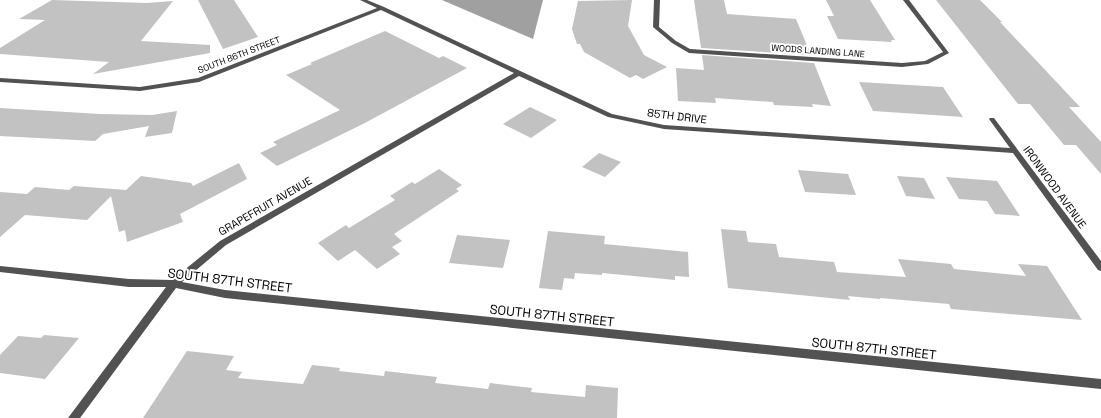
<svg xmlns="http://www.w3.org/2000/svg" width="1101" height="418" viewBox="0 0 1101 418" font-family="'Space Grotesk',sans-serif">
<rect width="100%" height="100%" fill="#fff"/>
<path fill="#a0a0a0" d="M442,0H543L533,39Z"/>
<g fill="#c2c2c2">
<path d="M52,0L147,3L173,1L141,41L210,45V53L93,74L109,62L0,54V48L45,20L19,19Z"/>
<path d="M198,0H234L258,37L223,49Z"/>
<path d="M632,0L628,26L644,55L667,67L643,79L636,75L630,78L584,52L580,44H577L572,29L578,1Z"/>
<path d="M694,0H724L727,14L796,19L811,55L701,48Z"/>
<path d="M826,0H870L895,40H891L892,42L838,39L827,16H834Z"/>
<path d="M936,0H980L1002,22H1000L1080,107H1069L1101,142V174L1076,145H1064L1030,104H1018Z"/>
<path d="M385,31L439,58L443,56L467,68L363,124L277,166L260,153L277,145L273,142L340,110L286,75L312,64L310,63Z"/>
<path d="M702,55L814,63L831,106L812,104L813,107L774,105L773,102L715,98L716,103L678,101L676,68L704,70Z"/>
<path d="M859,82L943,87L963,117L873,111Z"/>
<path d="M530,107L557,120L531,138L503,124Z"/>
<path d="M0,108L100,114L152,115L177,111L172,133L145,137L149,126L103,134L95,141L0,136Z"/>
<path d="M599,153L621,162L605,177L582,167Z"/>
<path d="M239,163L247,179L180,214L183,222L127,242L125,230L119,232L111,196L87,220L25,215L0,237V192L27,194L35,187L69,190L74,186L126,190L141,176L191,183L193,186Z"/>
<path d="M439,169L462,185L456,189L459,191L394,234L402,241L392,247L400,254L377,269L355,250L338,261L318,243L346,225L349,228L395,200L390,196L412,182L415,184Z"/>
<path d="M798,170L848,174L856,195L805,192Z"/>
<path d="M897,176L924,178L935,199L906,196Z"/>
<path d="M946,177L997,181L1020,216L995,214L987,201L959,199Z"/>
<path d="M721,229L746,231L748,242L776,244L779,257L834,262L837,272L906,277L898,259L951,264L954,269L1026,276L1018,264L1047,266L1082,320L951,309L949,304L880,298V299L848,296L850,300L728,288Z"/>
<path d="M548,231L605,236L604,244L688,252L689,277L675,276V280L602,273V275L575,273L574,279L564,278L562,290L539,288Z"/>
<path d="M457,235L510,240L503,268L449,263Z"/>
<path d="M44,335L79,338L45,379L0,373V355L18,336L41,338Z"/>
<path d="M187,351L234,356L226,370L242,372L238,378L303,384L312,365L340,368L339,371L384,376L385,371L437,377L435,383L488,389L490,383L532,388L531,392L585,397L586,385L618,388L617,418H143Z"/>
</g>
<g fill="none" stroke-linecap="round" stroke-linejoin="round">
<g fill="#525252" fill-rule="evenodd">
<path d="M360,0H367L384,7L612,114L664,125L1010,148L989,119L990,118H994L1101,261V271L1098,270L1013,153L664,129L608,117L519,76L226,245L182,282L225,290L1101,379V389L225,298L176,288L80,418H68L166,287H129L0,272V266L129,279L172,280L220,241L514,73L381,10L199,82L140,91L0,82V78L140,87L198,78L377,8Z"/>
<path d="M654,0H660L659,27L676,41L690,49L902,63L925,61L943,52L903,0H909L949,53L928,64L902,67L689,53L672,43L653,27Z"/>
</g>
</g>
<g text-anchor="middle" stroke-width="4" stroke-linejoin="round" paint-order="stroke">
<g font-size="9" fill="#000" stroke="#fff">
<text transform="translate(818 51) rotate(4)" y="3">WOODS LANDING LANE</text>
<text transform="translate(239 55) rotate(-21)" y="3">SOUTH 86TH STREET</text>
</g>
<g font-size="11" fill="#000" stroke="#fff">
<text transform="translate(677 116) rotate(7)" y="4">85TH DRIVE</text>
<text transform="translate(1055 187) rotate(54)" y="4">IRONWOOD AVENUE</text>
<text transform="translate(265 206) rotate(-30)" y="4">GRAPEFRUIT AVENUE</text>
</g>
<g font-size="13" fill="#000" stroke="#fff">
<text transform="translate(230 280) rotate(7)" y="5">SOUTH 87TH STREET</text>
<text transform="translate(552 315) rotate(6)" y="5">SOUTH 87TH STREET</text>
<text transform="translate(874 348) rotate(6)" y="5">SOUTH 87TH STREET</text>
</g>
</g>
</svg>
